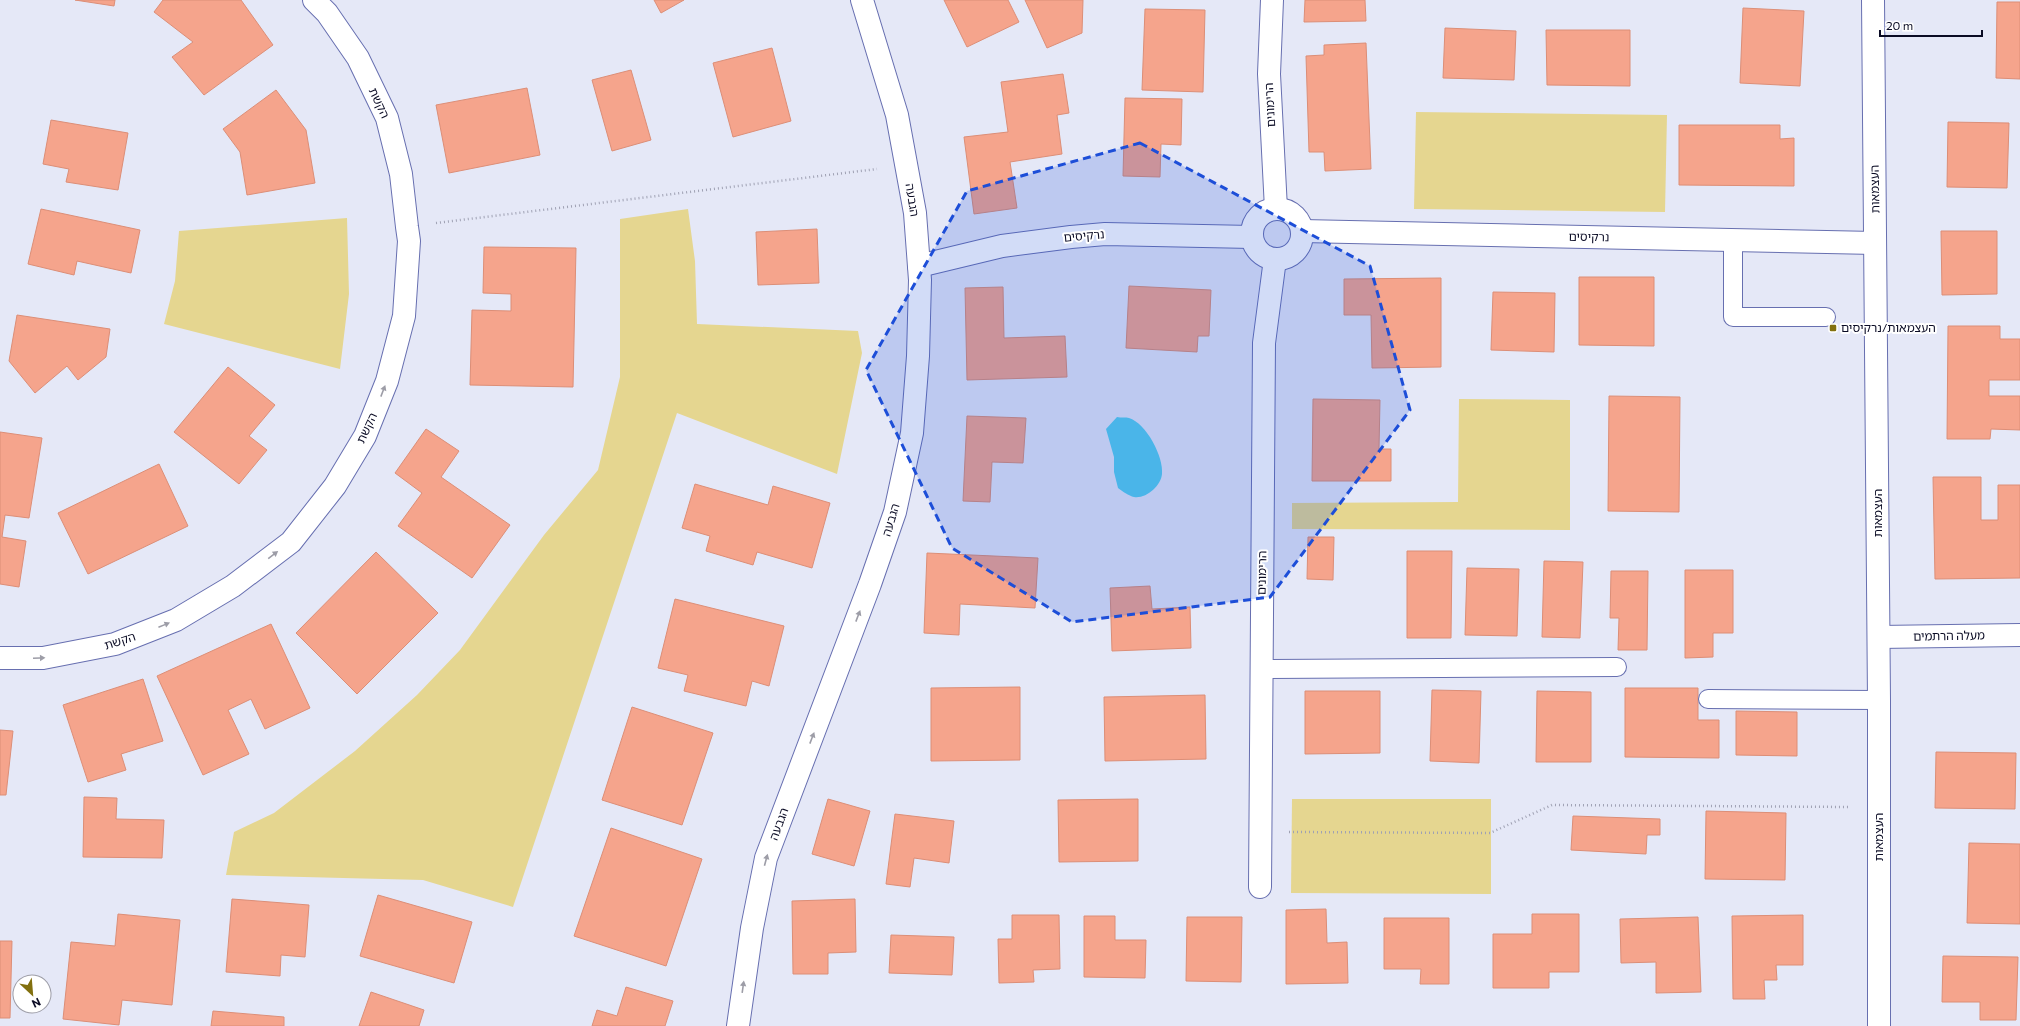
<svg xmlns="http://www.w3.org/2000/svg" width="2020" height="1026" viewBox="0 0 2020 1026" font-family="Commissioner,'Noto Sans Hebrew',sans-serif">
<rect width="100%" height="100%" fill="#e5e8f7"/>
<g fill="#e5d690">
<path d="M1416,112L1667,115L1665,212L1414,209Z"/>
<path d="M688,209L695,261L697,324L858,331L862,353L837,474L677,413L513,907L423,880L226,875L234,832L274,813L355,751L417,695L460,650L544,535L598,470L620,377V219Z"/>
<path d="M347,218L349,294L340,369L164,324L175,281L179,231Z"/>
<path d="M1459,399L1570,400V530L1292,529V503L1458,502Z"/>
<path d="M1292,799H1491V894L1291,893Z"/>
</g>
<path fill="#55cfee" d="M1117,417C1121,418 1126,417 1129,418C1146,423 1164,457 1162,474C1161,486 1146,499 1134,497C1129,496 1122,491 1118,488L1114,472V457L1106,429Z"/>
<g fill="#f5a48c" stroke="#dc8e77">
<path d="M75,0H115L114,6Z"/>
<path d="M163,0H241L273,45L204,95L172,57L193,42L154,12Z"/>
<path d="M654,0H684L661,13Z"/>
<path d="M944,0H1008L1019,22L967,47Z"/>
<path d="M1025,0H1083L1082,33L1047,48Z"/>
<path d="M1305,0H1365L1366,21L1304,22Z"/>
<path d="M1997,2H2020V79L1996,78Z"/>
<path d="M1743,8L1804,11L1800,86L1740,83Z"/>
<path d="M1145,9L1205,10L1203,92L1142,90Z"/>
<path d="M1445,28L1516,31L1514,80L1443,78Z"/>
<path d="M1546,30H1630V86L1547,85Z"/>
<path d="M1366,43L1371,169L1325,171L1324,152H1309L1306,56L1324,55V45Z"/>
<path d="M772,48L791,121L733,137L713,63Z"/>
<path d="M631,70L651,140L612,151L592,80Z"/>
<path d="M1063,74L1069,113L1057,115L1062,154L1010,162L1017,208L974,214L964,137L1008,132L1001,82Z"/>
<path d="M527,88L540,155L449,173L436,105Z"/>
<path d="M276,90L306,130L315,183L247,195L240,152L223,129Z"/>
<path d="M1125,98L1182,99L1181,145L1161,144L1160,177L1123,176Z"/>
<path d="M51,120L128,133L118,190L66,182L69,169L43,164Z"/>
<path d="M1948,122L2009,123L2007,188L1947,187Z"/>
<path d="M1679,125H1780V139L1794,138V186L1679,185Z"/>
<path d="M41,209L140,230L131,273L77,261L74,275L28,264Z"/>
<path d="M817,229L819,283L758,285L756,232Z"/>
<path d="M1941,231H1997V294L1942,295Z"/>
<path d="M484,247L576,248L573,387L470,385L472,310L511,311V294L483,293Z"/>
<path d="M1579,277H1654V346L1579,345Z"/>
<path d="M1441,278V367L1372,368L1371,315H1344V279Z"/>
<path d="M1129,286L1211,290L1209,336H1198L1197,352L1126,348Z"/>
<path d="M1003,287L1004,338L1065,336L1067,377L967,380L965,288Z"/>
<path d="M1493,292L1555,293L1554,352L1491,350Z"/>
<path d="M17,315L110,329L106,357L78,380L67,366L35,393L9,361Z"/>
<path d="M1948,326H2000V339H2020V380H1989V396H2020V430L1991,429L1990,439H1947Z"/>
<path d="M228,367L275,405L249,436L267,450L239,484L174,432Z"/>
<path d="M1609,396L1680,397L1679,512L1608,511Z"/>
<path d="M1313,399L1380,400L1379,449H1391V481H1312Z"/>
<path d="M967,416L1026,418L1023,463L992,462L990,502L963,501Z"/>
<path d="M426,429L459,451L441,477L510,525L472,578L398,526L422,493L395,473Z"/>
<path d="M0,432L42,438L29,518L5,515L2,537L26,541L19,587L0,584Z"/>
<path d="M159,464L188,526L88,574L58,513Z"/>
<path d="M1933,477H1981V520H1998V485H2020V578L1935,579Z"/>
<path d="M695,484L768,505L773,486L830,503L812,568L757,552L753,565L706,551L710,536L682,528Z"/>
<path d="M1308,537H1334L1333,580L1307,579Z"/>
<path d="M1407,551H1452L1451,638H1407Z"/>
<path d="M376,552L438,613L357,694L296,633Z"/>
<path d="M927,553L1038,558L1035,608L960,604L959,635L924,633Z"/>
<path d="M1544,561L1583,562L1580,638L1542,637Z"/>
<path d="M1467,568L1519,569L1517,636L1465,635Z"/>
<path d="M1685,570H1733V633H1713V657L1685,658Z"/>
<path d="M1611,571H1648L1647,650H1618L1619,618H1610Z"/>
<path d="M1150,586L1152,609L1190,607L1191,648L1112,651L1110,588Z"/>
<path d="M675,599L784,626L769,686L752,681L746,706L684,691L688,675L658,668Z"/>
<path d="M271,624L310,708L265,729L251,699L228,710L249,754L203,775L157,676Z"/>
<path d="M143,679L163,741L121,754L126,770L88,782L63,705Z"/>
<path d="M1020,687V760L931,761V688Z"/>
<path d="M1625,688H1698V720H1719V758L1625,757Z"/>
<path d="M1432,690L1481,691L1479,763L1430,761Z"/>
<path d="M1305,691H1380V753L1305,754Z"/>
<path d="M1537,691L1591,692V762H1536Z"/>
<path d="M1205,695L1206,759L1105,761L1104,697Z"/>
<path d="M632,707L713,733L682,825L602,800Z"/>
<path d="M1736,711L1797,712V756L1736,755Z"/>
<path d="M0,730L13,731L6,795H0Z"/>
<path d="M1936,752L2016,753L2015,809L1935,808Z"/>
<path d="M84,797L117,798L116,819L164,820L162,858L83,857Z"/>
<path d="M828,799L870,811L854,866L812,854Z"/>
<path d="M1138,799V861L1059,862L1058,800Z"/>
<path d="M1706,811L1786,813L1785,880L1705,879Z"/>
<path d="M895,814L954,821L949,863L914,858L910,887L886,884Z"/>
<path d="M1573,816L1660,819V835H1647L1646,854L1571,850Z"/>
<path d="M611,828L702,859L666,966L574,936Z"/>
<path d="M1969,843L2020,844V924L1967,923Z"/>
<path d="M378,895L472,922L454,983L360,956Z"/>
<path d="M232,899L309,905L305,957L281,955L280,976L226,972Z"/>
<path d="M855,899L856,952L828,953V974H793L792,901Z"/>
<path d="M1326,909L1327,943L1347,942L1348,983L1286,984V910Z"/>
<path d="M118,914L180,920L172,1005L122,1000L119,1025L63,1019L71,942L115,946Z"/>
<path d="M1532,914H1579V972H1549V988H1493V934H1532Z"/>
<path d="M1012,915H1059L1060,969L1033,970L1034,982L999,983L998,939H1012Z"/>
<path d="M1803,915V965H1776L1777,980H1764L1765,999H1733L1732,916Z"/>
<path d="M1084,916H1115V940H1146L1145,978L1084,977Z"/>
<path d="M1187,917H1242L1241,982L1186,981Z"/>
<path d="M1698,917L1701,992L1656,993V962L1621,963L1620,919Z"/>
<path d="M1384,918H1449V984H1420L1421,969H1384Z"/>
<path d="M891,935L954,937L952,975L889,973Z"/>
<path d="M0,941H12L10,1018H0Z"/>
<path d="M1943,956L2018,957L2016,1020H1980V1002H1942Z"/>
<path d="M626,987L673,1001L665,1026H592L597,1010L617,1016Z"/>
<path d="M371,992L424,1010L419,1026H359Z"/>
<path d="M213,1011L284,1017V1026H211Z"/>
</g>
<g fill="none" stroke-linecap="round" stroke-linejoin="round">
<g stroke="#676fb0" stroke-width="20">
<g id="service">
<path d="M1733,240V317H1826"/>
<path d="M1262,669L1617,667"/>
<path d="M1708,699L1879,700"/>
</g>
</g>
<g stroke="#676fb0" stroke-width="24">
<g id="minor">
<path d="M1272,0L1269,74L1276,209"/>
<circle cx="1277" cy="234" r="25"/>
<path d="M1302,231L1875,243"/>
<path d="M919,266L1002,246L1071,237L1105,234L1252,237"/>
<path d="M1879,637L2020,635"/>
<path d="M0,658H43L115,644L176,620L233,586L291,542L335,486L365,436L387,381L404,316L409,241L407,227L401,174L387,118L358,58L327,13L314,0"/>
<path d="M1260,887L1264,343L1275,259"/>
<path d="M738,1026L752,928L766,858L870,584L895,512L912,433L918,356L920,280L915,213L897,115L862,0"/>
</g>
</g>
<g stroke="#676fb0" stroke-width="24">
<path id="tertiary" d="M1873,0L1879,700V1026"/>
</g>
<g stroke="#9fa1b3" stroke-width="2.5" stroke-dasharray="1 3" stroke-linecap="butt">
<path d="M436,223L877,169"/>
<path d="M1289,832L1490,833L1552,805L1850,807"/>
</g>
<use href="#service" stroke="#fff" stroke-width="18"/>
<use href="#minor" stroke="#fff" stroke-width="22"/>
<use href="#tertiary" stroke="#fff" stroke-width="22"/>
</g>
<defs><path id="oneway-solid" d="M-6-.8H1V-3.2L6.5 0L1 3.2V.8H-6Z"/></defs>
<g fill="#9d9da7">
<use href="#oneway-solid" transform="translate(383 391) rotate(-69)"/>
<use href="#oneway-solid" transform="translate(273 555) rotate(-37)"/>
<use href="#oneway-solid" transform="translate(858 616) rotate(-69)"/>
<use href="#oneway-solid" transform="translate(164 625) rotate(-22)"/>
<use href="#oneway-solid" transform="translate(39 658) rotate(-2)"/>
<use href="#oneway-solid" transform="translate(812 738) rotate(-69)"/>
<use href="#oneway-solid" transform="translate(766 860) rotate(-75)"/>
<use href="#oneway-solid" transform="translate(743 987) rotate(-82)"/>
</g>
<path fill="#1d4ed8" fill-opacity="0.2" stroke="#1d4ed8" stroke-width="3" stroke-dasharray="8 5" stroke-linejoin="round" d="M1140,143L1370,266L1410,410L1270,597L1072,622L952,548L866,370L967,191Z"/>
<rect fill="#82700f" stroke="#fff" stroke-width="1.5" x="1829" y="324" width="8" height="8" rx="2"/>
<g text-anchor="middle" stroke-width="4" stroke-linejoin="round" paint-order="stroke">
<g font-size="12" fill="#0a0b24" stroke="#fff">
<text transform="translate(379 103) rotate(65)" y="4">הקשת</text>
<text transform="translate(1270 105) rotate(-93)" y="4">הרימונים</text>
<text transform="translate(1875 189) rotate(-91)" y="4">העצמאות</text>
<text transform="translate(912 200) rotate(81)" y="4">הגבעה</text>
<text transform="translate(1084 236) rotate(-5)" y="4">נרקיסים</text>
<text transform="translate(1589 237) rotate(1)" y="4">נרקיסים</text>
<text transform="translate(367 428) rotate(-65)" y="4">הקשת</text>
<text transform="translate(1878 513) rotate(-90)" y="4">העצמאות</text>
<text transform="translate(891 520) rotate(-73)" y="4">הגבעה</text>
<text transform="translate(1262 573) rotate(-89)" y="4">הרימונים</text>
<text transform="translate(1949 636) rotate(-1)" y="4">מעלה הרתמים</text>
<text transform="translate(120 641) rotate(-18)" y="4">הקשת</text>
<text transform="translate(779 824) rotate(-70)" y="4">הגבעה</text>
<text transform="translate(1879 837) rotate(-90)" y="4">העצמאות</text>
</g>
<g font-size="12" fill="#0a0b24" stroke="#fff" text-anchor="start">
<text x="1841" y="332">העצמאות/נרקיסים</text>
</g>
</g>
<g transform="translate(32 994) rotate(154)"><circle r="19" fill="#ffffff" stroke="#9d9da7"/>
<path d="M0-3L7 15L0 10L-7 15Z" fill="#82700f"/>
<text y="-6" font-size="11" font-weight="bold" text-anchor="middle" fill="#0a0b24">N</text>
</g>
<path d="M1880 30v6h102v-6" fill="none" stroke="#0a0b24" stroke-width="2"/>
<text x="1886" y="30" font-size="12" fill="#0a0b24" stroke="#ffffff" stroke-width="3" paint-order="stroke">20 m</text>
</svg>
